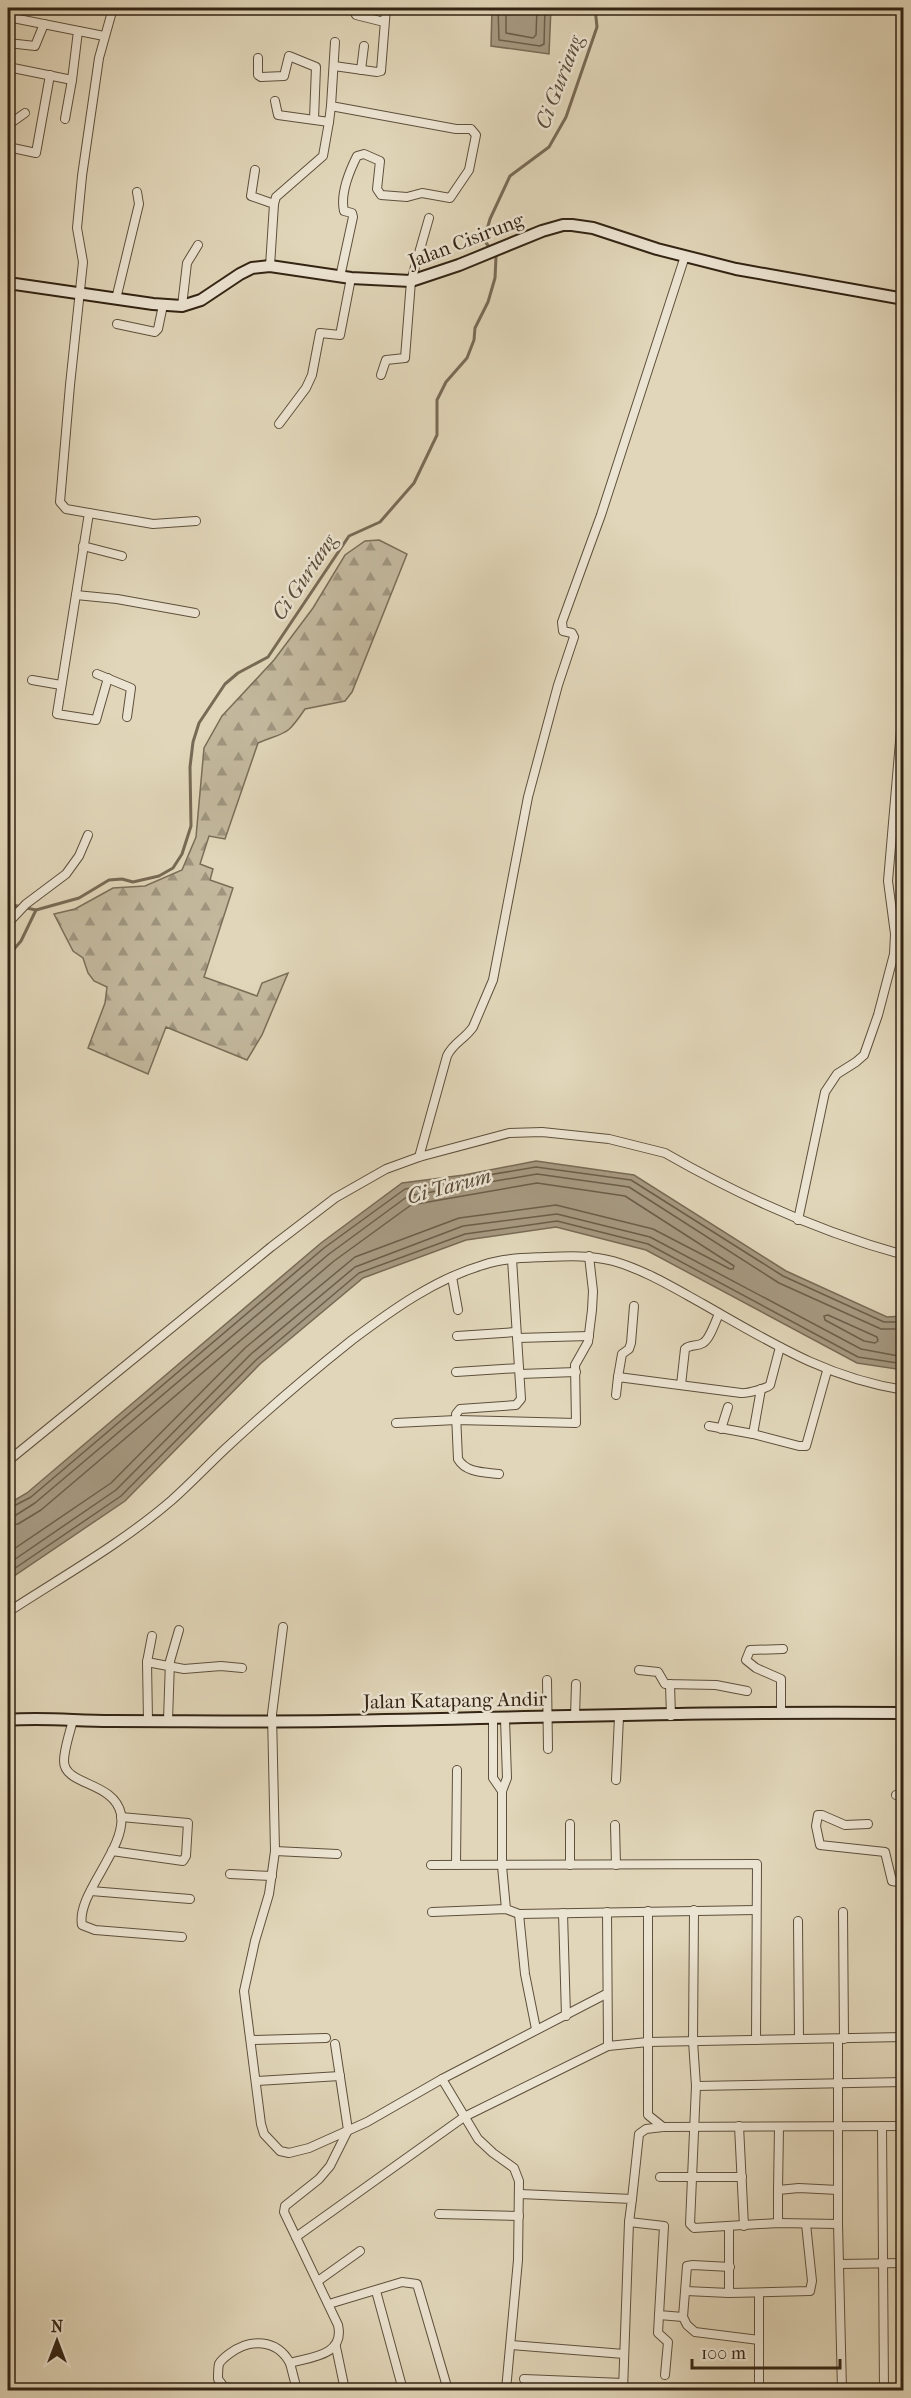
<svg xmlns="http://www.w3.org/2000/svg" width="911" height="2398" viewBox="0 0 911 2398" font-family="'IM FELL French Canon',serif">
<defs>
<pattern id="forest-firs" width="22" height="20" patternUnits="userSpaceOnUse" patternTransform="scale(1.5)"><rect width="22" height="20" fill="#c3b89d"/><path d="M5 1l3.5 6h-7zM16 11l3.5 6h-7z" fill="#9f957f"/></pattern>
</defs>
<rect width="100%" height="100%" fill="#e1d6b9"/>
<filter id="stains"><feTurbulence type="fractalNoise" baseFrequency=".00333" numOctaves="4"/><feColorMatrix values="0 0 0 0 .2 0 0 0 0 .09 0 0 0 0 .02 0 0 0 .5 -.17"/></filter>
<radialGradient id="worn" r=".72"><stop offset=".6" stop-color="#630" stop-opacity="0"/><stop offset="1" stop-color="#630" stop-opacity=".3"/></radialGradient>
<path fill="url(#forest-firs)" stroke="#7a6e58" stroke-width="1.5" d="M379,540L407,554L352,692L345,701L305,709C286,737 287,731 258,743L225,839L209,836L200,864L213,869L210,880L233,888L204,977L257,996L262,983L288,973L262,1035L247,1060L166,1027L148,1074L88,1048L105,1003L107,987L94,981L88,973L83,958L73,951L54,914L75,909L113,888L145,886L182,870L196,837L204,748L222,716L274,660L313,608L345,555L365,541Z"/>
<g fill="#a69981" stroke="#786a55" stroke-width="1.5">
<path d="M492,8H551L549,54L491,46Z"/>
<path d="M536,1161L634,1175L786,1271L887,1317L903,1316V1370L857,1363L646,1250L556,1227L466,1240L363,1278L260,1364L125,1501L8,1580V1504L27,1493L321,1243L402,1183L464,1175Z"/>
</g>
<g fill="none" stroke-linecap="round" stroke-linejoin="round">
<g stroke="#6c5e4a" stroke-width="1.5">
<path d="M498,8L499,40L540,46L544,44L545,8"/>
<path d="M506,8V33L533,38L536,35L537,8"/>
<path d="M828,1315L877,1337L878,1341L875,1343L864,1341L825,1320L824,1316Z"/>
<path d="M8,1509L31,1497L324,1248L405,1189L536,1167L631,1180L783,1276L884,1322H904"/>
<path d="M8,1516L16,1515L35,1503L329,1254L408,1196L537,1174L629,1187L779,1283L881,1329H904"/>
<path d="M8,1525L18,1524L41,1510L334,1261L411,1205L537,1183L625,1196L734,1266L733,1269H730L653,1229L556,1205L459,1218L355,1257L245,1348L111,1483L8,1553"/>
<path d="M8,1564L116,1490L251,1354L355,1267L463,1226L557,1214L650,1237L861,1349L904,1357"/>
<path d="M8,1573L121,1496L256,1360L359,1273L465,1234L557,1221L648,1244L858,1357L904,1364"/>
</g>
<g stroke="#786a55" stroke-width="3">
<path d="M490,248L484,240L490,219L510,176L549,147L566,117L597,27L595,8"/>
<path d="M8,904L36,910"/>
<path d="M8,956L21,941L36,910L79,898L109,880L122,879L133,882L159,876L173,868L182,854L191,826L190,767L193,742L199,723L225,684L238,673L268,657L349,536L380,522L414,483L437,435V400L446,382L467,358L474,340L475,328L488,302L495,278L496,257L494,254"/>
</g>
<g stroke="#5e503c" stroke-width="10">
<g id="street">
<path d="M113,8L99,58L82,176L77,228L83,262L70,385L60,502L66,509L153,524L196,521"/>
<path d="M353,8L356,15L384,22"/>
<path d="M8,17L104,36"/>
<path d="M335,42L331,106L456,129H471L476,135L469,170L450,198L422,193L407,197L381,195L377,189L380,161L364,154L357,156C349,172 340,194 344,211L352,213L353,217L340,277"/>
<path d="M8,43L35,46L44,24"/>
<path d="M258,58V75L261,77L284,76L289,56L316,67L314,119"/>
<path d="M334,66L377,72L381,71L386,8"/>
<path d="M13,68L72,80L78,31"/>
<path d="M361,70L364,46"/>
<path d="M275,101L278,115L329,122L331,106"/>
<path d="M65,119L72,80"/>
<path d="M8,125L25,113"/>
<path d="M8,147L36,153L50,75"/>
<path d="M255,170L251,196L274,204L270,266"/>
<path d="M274,204L276,197L323,156L329,122"/>
<path d="M116,299L139,204L137,192"/>
<path d="M182,306L187,263L198,245"/>
<path d="M117,324L155,332L158,329L163,305"/>
<path d="M381,375L386,360L405,358L411,281L429,218"/>
<path d="M279,424L306,388L312,375L320,333L340,335L351,278"/>
<path d="M89,513L57,714L96,720L108,678"/>
<path d="M83,546L122,556"/>
<path d="M76,595L117,599L195,613"/>
<path d="M97,674L131,688L127,717"/>
<path d="M32,680L61,685"/>
<path d="M8,923L26,904L66,874L79,856L88,835"/>
<path d="M419,1157L447,1056C453,1043 465,1039 473,1027L493,980L528,797L558,685L574,637L572,633L563,631L562,622L601,515L685,256"/>
<path d="M798,1220L825,1092L837,1074L856,1062L864,1055L878,1015L894,954L895,934L888,881L904,695"/>
<path d="M452,1277L458,1310"/>
<path d="M457,1336L516,1332"/>
<path d="M517,1338L589,1336"/>
<path d="M456,1372L519,1368"/>
<path d="M520,1374L576,1372"/>
<path d="M618,1377L622,1354L629,1349L631,1343L634,1306"/>
<path d="M681,1385L685,1349C690,1344 696,1347 703,1343C710,1339 715,1322 719,1314"/>
<path d="M616,1395L618,1377L741,1393C746,1394 768,1388 770,1385L780,1347"/>
<path d="M396,1423L456,1420L576,1423L575,1365L588,1342L592,1310L593,1291L589,1256"/>
<path d="M709,1426L753,1434L761,1389"/>
<path d="M721,1429L728,1407"/>
<path d="M753,1434L799,1446H806L827,1371"/>
<path d="M8,1461L271,1247L335,1198L386,1169L419,1157L509,1133L542,1132L609,1139L665,1153C740,1196 820,1232 904,1255"/>
<path d="M499,1474C484,1472 466,1473 458,1459L456,1414L460,1409L516,1405L521,1399L512,1259"/>
<path d="M8,1612C63,1576 121,1544 172,1500C190,1484 207,1466 225,1449C266,1411 308,1375 352,1340C392,1310 435,1279 483,1265C503,1258 525,1258 545,1257C569,1256 591,1255 613,1261C645,1270 674,1288 703,1304C770,1342 826,1378 904,1390"/>
<path d="M283,1627L272,1714L275,1851L269,1894L255,1941L244,1991L261,2124L264,2134L280,2151L289,2153L309,2148L367,2122L442,2079L606,1994"/>
<path d="M147,1662L152,1636"/>
<path d="M639,1670L658,1672L665,1684L716,1685L747,1691"/>
<path d="M547,1680L548,1749"/>
<path d="M670,1684L671,1716"/>
<path d="M781,1712V1679L756,1668L746,1660L750,1650L783,1649"/>
<path d="M575,1716L576,1684"/>
<path d="M493,1719V1778L502,1791"/>
<path d="M505,1719L507,1778L502,1791V1866L506,1909"/>
<path d="M73,1720C70,1732 64,1749 64,1761C64,1786 114,1781 121,1814C127,1848 76,1894 82,1925L95,1930L182,1937"/>
<path d="M168,1720L170,1661L179,1630"/>
<path d="M148,1721L147,1662L184,1669L221,1666L242,1668"/>
<path d="M616,1780L619,1717"/>
<path d="M896,1795L904,1797"/>
<path d="M570,1824V1865"/>
<path d="M868,1824L845,1825L822,1815H818L816,1826L820,1845L885,1852L892,1881L904,1883"/>
<path d="M615,1825L616,1865"/>
<path d="M112,1851L183,1861L186,1856L188,1823L121,1817"/>
<path d="M275,1851L337,1854"/>
<path d="M431,1865L757,1864L756,2040"/>
<path d="M456,1865L457,1770"/>
<path d="M230,1874L272,1876"/>
<path d="M91,1891L190,1899"/>
<path d="M694,1910L693,2041L696,2086L690,2224L694,2228L778,2223L838,2224"/>
<path d="M648,1911V2115L663,2127"/>
<path d="M432,1912L506,1909L519,1914L756,1910"/>
<path d="M607,1912L608,2046"/>
<path d="M843,1912L844,2039"/>
<path d="M563,1913L566,2016"/>
<path d="M519,1914L525,1974L536,2029"/>
<path d="M798,1921L799,2038"/>
<path d="M838,2039V2224L842,2390"/>
<path d="M251,2040L326,2038"/>
<path d="M442,2079L478,2139L493,2153L514,2168L519,2181L518,2260L506,2390"/>
<path d="M257,2081L340,2076"/>
<path d="M696,2086L904,2082"/>
<path d="M739,2126L744,2226"/>
<path d="M882,2126L884,2390"/>
<path d="M660,2177H742"/>
<path d="M778,2190L779,2127"/>
<path d="M520,2194L632,2199L629,2222L623,2390"/>
<path d="M632,2199L639,2134L646,2129L663,2127L904,2126"/>
<path d="M439,2214L519,2216"/>
<path d="M629,2222L664,2226L659,2315L683,2317"/>
<path d="M778,2223V2190L799,2188L838,2190"/>
<path d="M729,2227V2293"/>
<path d="M296,2237L464,2117L608,2046L648,2042L904,2037"/>
<path d="M840,2264L904,2263"/>
<path d="M730,2267L693,2265L687,2266L683,2317L687,2325L695,2332L759,2340"/>
<path d="M318,2281L360,2251"/>
<path d="M376,2291L403,2390"/>
<path d="M686,2291L729,2293L810,2291L812,2281L806,2224"/>
<path d="M329,2304L402,2282L417,2284L448,2390"/>
<path d="M659,2315L658,2333L668,2342L665,2375"/>
<path d="M511,2345L624,2354"/>
<path d="M336,2347L345,2390"/>
<path d="M290,2363L297,2390"/>
<path d="M524,2379L623,2383"/>
<path d="M246,2390L224,2387L218,2379C218,2374 218,2368 219,2364C221,2360 225,2357 229,2354C250,2338 277,2339 290,2363C312,2357 345,2355 338,2325L284,2212L285,2206L319,2179L330,2166L348,2130L335,2044"/>
<path d="M759,2390V2293"/>
</g>
</g>
<g stroke="#322313" stroke-width="14">
<g id="secondary">
<path d="M8,283L153,304L182,306L201,300L240,274L252,268L270,266L351,278L411,281L459,265L542,231L563,225H572L593,228L657,249L736,269L904,299"/>
<path d="M8,1720C42,1717 76,1721 111,1721C185,1721 259,1722 333,1721C523,1718 713,1711 904,1713"/>
</g>
</g>
<use href="#street" stroke="#ece4d2" stroke-width="8"/>
<use href="#secondary" stroke="#ece4d2" stroke-width="10"/>
</g>
<g text-anchor="middle" stroke-width="5" stroke-linejoin="round" paint-order="stroke">
<g font-size="20" fill="#322313" stroke="#ece4d2">
<text transform="translate(466 240) rotate(-21)" y="7">Jalan Cisirung</text>
<text transform="translate(455 1700) rotate(-1)" y="7">Jalan Katapang Andir</text>
</g>
<g font-size="21" font-style="italic" fill="#5b4c3a" stroke="#ece4d2">
<text transform="translate(559 82) rotate(-69)" y="7">Ci Guriang</text>
<text transform="translate(304 577) rotate(-56)" y="7">Ci Guriang</text>
<text transform="translate(449 1186) rotate(-15)" y="7">Ci Tarum</text>
</g>
</g>
<rect width="911" height="2398" fill="none" stroke="#e1d6b9" stroke-width="30"/>
<rect x="9" y="9" width="893" height="2380" fill="none" stroke="#322313" stroke-width="3"/>
<rect x="15" y="15" width="881" height="2368" fill="none" stroke="#322313" stroke-width="1.5"/>
<g transform="translate(57 2341)" stroke="#ece4d2" stroke-width="4.5" paint-order="stroke">
<path d="M0-4.5L10 22L0 15L-10 22Z" fill="#322313"/>
<text y="-9" font-size="16" font-weight="bold" text-anchor="middle" fill="#322313">N</text>
</g>
<path d="M692 2359v9h148v-9" fill="none" stroke="#322313" stroke-width="3"/>
<text x="701" y="2359" font-size="18" fill="#322313" stroke="#ece4d2" stroke-width="4.5" paint-order="stroke">100 m</text>
<rect width="100%" height="100%" filter="url(#stains)"/>
<rect width="100%" height="100%" fill="url(#worn)"/>
</svg>
